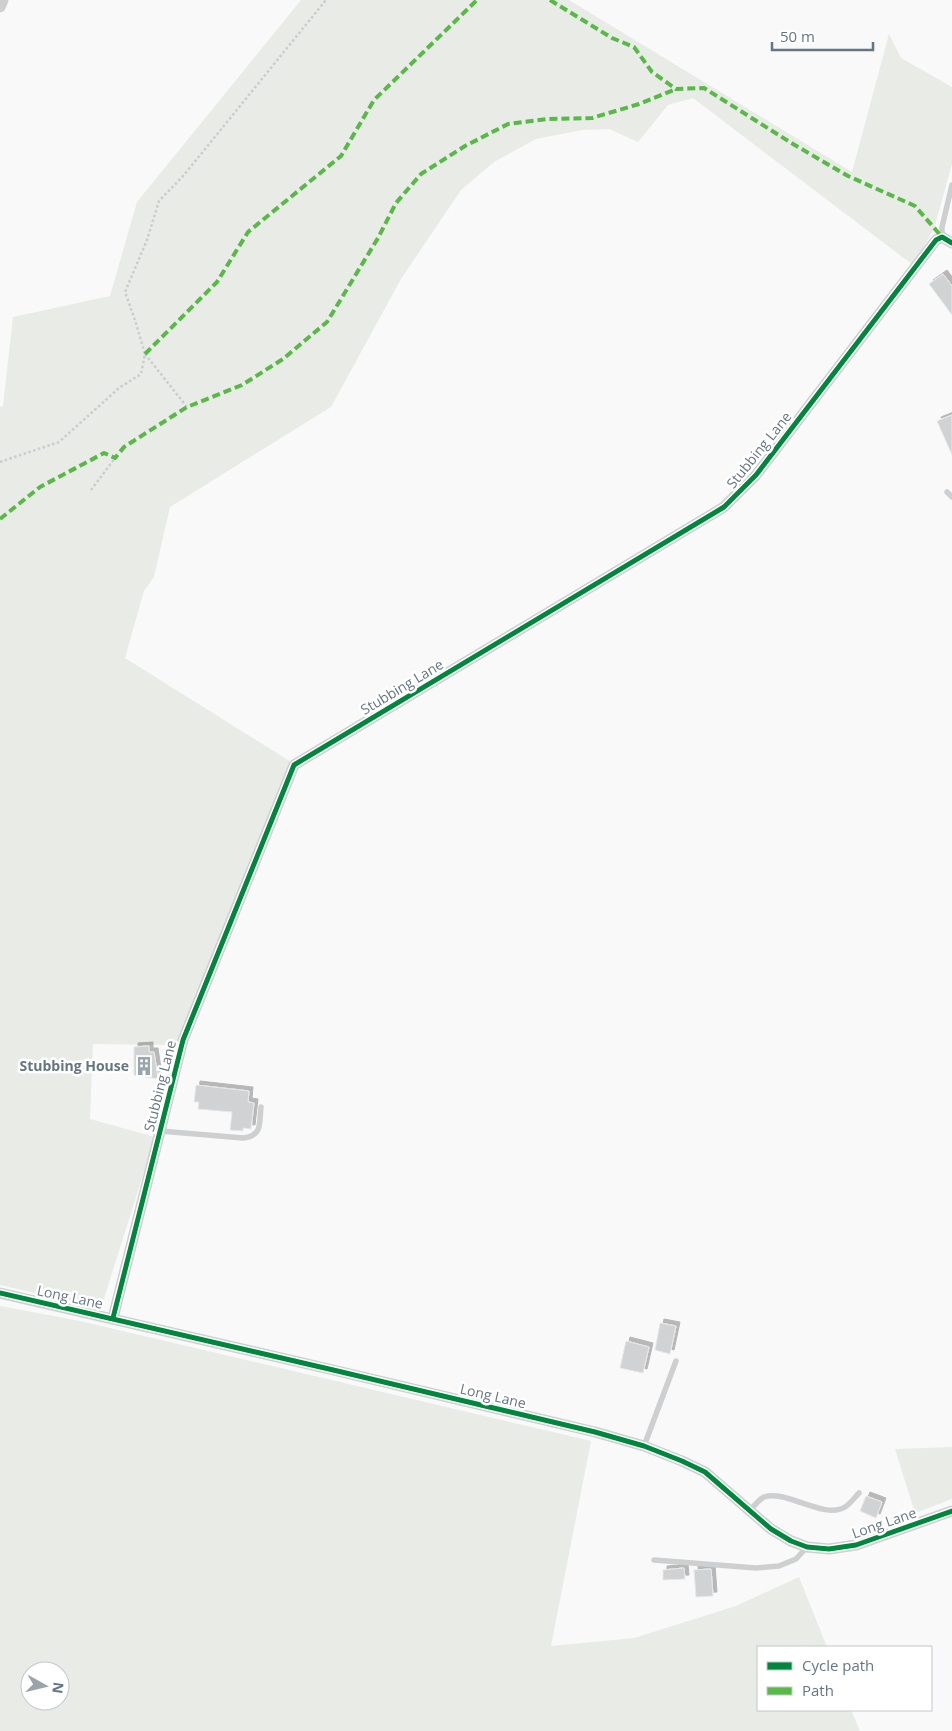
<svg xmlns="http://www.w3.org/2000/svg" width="952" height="1731" viewBox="0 0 952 1731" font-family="'Open Sans',sans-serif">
<defs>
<filter id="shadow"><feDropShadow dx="4" dy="-4" stdDeviation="0" flood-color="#0004"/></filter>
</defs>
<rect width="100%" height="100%" fill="#f9f9f9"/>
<g fill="#e8ebe6" fill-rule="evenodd">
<path d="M301,0H569L852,172L889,34L901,58L952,87V164L934,229L913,265L693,98L668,105L638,142L609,129L582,130L536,139L494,162L461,190L401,279L331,407L170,507L154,577L144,591L125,658L291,762L176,1045L93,1044L90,1119L155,1137L101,1308L0,1285V407L3,406L13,317L110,296L137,202Z"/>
<path d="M0,1306L80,1321L591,1441L551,1646L634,1638L736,1606L799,1577L827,1647H758V1710H851L860,1731H0ZM30,1671H60V1701H30Z"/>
<path d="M952,1447V1499L915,1513L895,1449Z"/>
</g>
<g fill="#d0d2d3" stroke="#e8e8e8" filter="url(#shadow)">
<path d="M943,274L952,286V315L929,284Z"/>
<path d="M952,415V455L937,421Z"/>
<path d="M149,1046V1052H154L158,1079L134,1075V1047Z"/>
<path d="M196,1085L249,1091L248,1102L254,1103L251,1129L243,1128V1131L230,1130L232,1112L198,1109L199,1102H194Z"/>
<path d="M660,1323L676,1326L670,1354L655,1350Z"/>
<path d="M626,1341L649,1347L643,1373L620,1368Z"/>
<path d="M866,1496L882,1502L876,1518L860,1511Z"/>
<path d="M684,1568L685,1579L663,1580V1570Z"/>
<path d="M711,1569L713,1596L696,1597L694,1570Z"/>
</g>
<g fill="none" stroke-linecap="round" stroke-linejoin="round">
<g stroke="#cbcccd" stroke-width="2.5" stroke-dasharray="2.5 2.5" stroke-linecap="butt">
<path d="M145,354L187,407"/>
<path d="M0,462L59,442L119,388L141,374L145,354L135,320L125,292L147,240L159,201L184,175L326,0"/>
<path d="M91,490L115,458"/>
</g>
<g stroke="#cecfd0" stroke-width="5.5">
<path d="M942,237V227L952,185"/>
<path d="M947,492L952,497"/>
<path d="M160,1131L243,1138C263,1136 259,1123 261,1107"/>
<path d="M644,1446L676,1361"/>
<path d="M750,1511C754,1506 758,1500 764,1497C786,1489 824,1520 845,1507C850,1504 855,1497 859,1493"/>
<path d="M654,1560L756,1568L779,1566L796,1559L807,1547"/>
</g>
<g stroke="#cecfd0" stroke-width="11">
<path d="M0,7L3,0"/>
<path d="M0,1293L329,1369L595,1432L644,1446L682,1461L705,1472L771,1529L791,1541L807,1547L829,1549L856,1545L952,1511"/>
<path d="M113,1318L183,1040L294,765L724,507L756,475L936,240L942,237L952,243"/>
</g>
<g stroke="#58b947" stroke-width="4" stroke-dasharray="8 4" stroke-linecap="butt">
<path d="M550,0L612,38L634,47L652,72L676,89L704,88L793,144L848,176L915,206L942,237"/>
<path d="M145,354L217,282L248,232L341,156L374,100L477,0"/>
<path d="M0,519L40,487L104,453L115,458L124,447L187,407L242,385L283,359L327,322L378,238L396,203L421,174L465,146L508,124L548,119L592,118L639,104L676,89"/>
</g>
<g stroke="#fff" stroke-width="8">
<g id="cycleway">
<path d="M0,1293L329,1369L595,1432L644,1446L682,1461L705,1472L771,1529L791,1541L807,1547L829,1549L856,1545L952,1511"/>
<path d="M113,1318L183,1040L294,765L724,507L756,475L936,240L942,237L952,243"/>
</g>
</g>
<use href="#cycleway" stroke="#00873e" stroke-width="5"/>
</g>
<defs>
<g id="building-bare" transform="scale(1.5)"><path d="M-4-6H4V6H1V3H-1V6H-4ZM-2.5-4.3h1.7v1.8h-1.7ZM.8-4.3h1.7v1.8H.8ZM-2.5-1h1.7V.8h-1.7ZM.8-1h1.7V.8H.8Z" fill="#99a4ac" stroke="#fff" stroke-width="2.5" paint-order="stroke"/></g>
</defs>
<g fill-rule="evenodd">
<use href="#building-bare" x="144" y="1066"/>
</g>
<g text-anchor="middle" stroke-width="5" stroke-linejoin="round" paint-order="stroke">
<g font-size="14" fill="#657683" stroke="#fff">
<text transform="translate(759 450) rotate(-51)" y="5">Stubbing Lane</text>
<text transform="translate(402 687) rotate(-31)" y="5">Stubbing Lane</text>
<text transform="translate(160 1086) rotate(-76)" y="5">Stubbing Lane</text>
<text transform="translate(70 1297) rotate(12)" y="5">Long Lane</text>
<text transform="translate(493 1396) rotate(13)" y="5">Long Lane</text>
<text transform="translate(884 1523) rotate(-19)" y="5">Long Lane</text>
</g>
<g font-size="14" font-weight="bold" fill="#657683" stroke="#fff" text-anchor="end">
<text x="129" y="1071">Stubbing House</text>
</g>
</g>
<rect x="757" y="1646" width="175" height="65" fill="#ffffff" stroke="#c1c8cd"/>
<rect x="767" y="1662" width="25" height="8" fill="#00873e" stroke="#c1c8cd"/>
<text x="802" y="1671" font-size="15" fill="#657683">Cycle path</text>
<rect x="767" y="1687" width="25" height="8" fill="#58b947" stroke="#c1c8cd"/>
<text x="802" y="1696" font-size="15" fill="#657683">Path</text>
<g transform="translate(45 1686) rotate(98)"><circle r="24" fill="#ffffff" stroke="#c1c8cd"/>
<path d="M0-4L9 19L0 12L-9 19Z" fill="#99a4ac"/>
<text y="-8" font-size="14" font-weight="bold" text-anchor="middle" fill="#657683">N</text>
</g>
<path d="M772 42v8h101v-8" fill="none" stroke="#657683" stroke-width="2.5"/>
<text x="780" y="42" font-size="15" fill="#657683" stroke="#ffffff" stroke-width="4" paint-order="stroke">50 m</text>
</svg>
